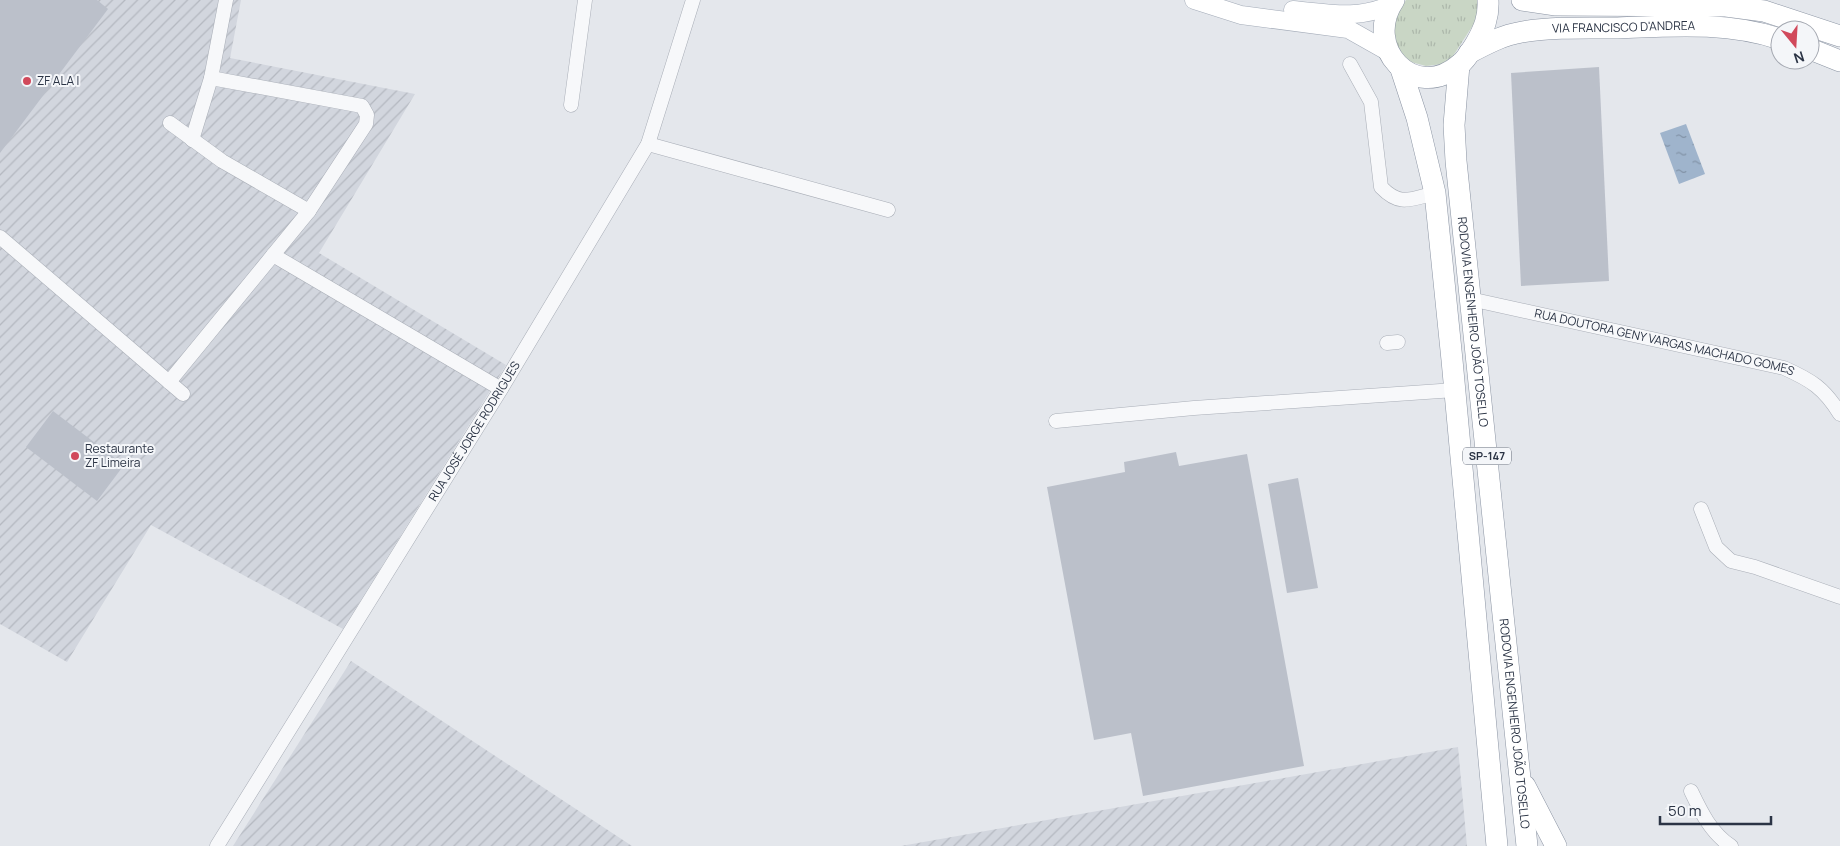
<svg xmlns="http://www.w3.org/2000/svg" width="1840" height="846" viewBox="0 0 1840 846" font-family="Manrope,sans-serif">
<defs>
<pattern id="industrial-furrows" width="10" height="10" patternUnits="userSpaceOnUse" patternTransform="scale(1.25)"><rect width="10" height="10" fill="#d2d6de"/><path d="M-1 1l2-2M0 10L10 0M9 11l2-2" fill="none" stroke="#b4b8c0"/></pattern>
<pattern id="grass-tufts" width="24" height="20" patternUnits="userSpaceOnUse" patternTransform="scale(1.25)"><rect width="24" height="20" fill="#c9d6c5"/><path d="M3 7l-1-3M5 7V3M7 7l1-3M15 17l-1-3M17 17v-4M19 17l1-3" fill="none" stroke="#adb8ab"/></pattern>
<pattern id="water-ripples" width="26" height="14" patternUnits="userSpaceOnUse" patternTransform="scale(1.25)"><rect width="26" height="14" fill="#9fb4cc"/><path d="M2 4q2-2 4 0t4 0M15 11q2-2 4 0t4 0" fill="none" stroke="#8293a7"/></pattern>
</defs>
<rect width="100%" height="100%" fill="#e4e7ec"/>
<g fill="url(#industrial-furrows)">
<path d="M0,0H241L230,58L415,94L319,253L506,365L343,629L151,525L67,662L0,624Z"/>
<path d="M351,661L632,846H233Z"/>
<path d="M1458,747L1467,846H901Z"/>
</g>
<path fill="url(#grass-tufts)" d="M1406,0H1479L1477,19L1453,56L1442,64L1426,66L1411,62L1400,52L1394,37L1393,21Z"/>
<path fill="url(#water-ripples)" d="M1686,124L1705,174L1679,184L1660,133Z"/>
<g fill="#bbc0ca">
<path d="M0,0H97L108,9L0,153Z"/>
<path d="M1599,67L1609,281L1521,286L1511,73Z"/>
<path d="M53,411L124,465L97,501L26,447Z"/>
<path d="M1176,452L1179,466L1247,454L1304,766L1143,796L1131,733L1094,740L1047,487L1125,472L1124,462Z"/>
<path d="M1298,478L1318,588L1287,593L1268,484Z"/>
</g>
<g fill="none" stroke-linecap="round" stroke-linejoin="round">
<g stroke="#a9aeb7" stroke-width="15">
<g id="minor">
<path d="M1350,64L1371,102L1381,187C1400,207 1411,199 1435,193"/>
<path d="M211,78L362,106L367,115L366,124L309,211L273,255"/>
<path d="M571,105L585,0"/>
<path d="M170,123L222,161L309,211"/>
<path d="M192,140L211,78L226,0"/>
<path d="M648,144L888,210"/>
<path d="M0,237L183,394"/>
<path id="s1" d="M1470,299L1784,368C1811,380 1824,388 1840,414"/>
<path d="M1387,343L1398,342"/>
<path d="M169,382L273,255L501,389"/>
<path d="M1056,421L1194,408L1455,390"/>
<path d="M1701,509L1716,547L1731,561L1755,567L1840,597"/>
<path d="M1691,791C1701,812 1711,833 1731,846"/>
<path id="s2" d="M217,846L501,389L648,144L693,0"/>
</g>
</g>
<g stroke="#a3abb8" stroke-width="19">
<g id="major">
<path d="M1194,0L1241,15L1348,29L1387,51"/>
<path d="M1293,10C1327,13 1359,20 1390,5"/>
</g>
</g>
<g stroke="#8b94a3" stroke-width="22">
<g id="highway">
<path d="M1394,0C1362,47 1414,103 1459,65C1466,60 1471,51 1476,43C1484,29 1489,17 1488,0"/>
<path d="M1522,0L1556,5L1726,6L1764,11L1840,36"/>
<path d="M1810,49L1840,61"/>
<path id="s3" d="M1469,53C1486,44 1503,35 1522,32C1552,27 1584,28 1614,28C1670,26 1726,21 1780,39"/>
<path id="s4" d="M1459,65L1454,125L1456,161L1527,846"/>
<path d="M1401,69L1417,118L1435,193L1452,360L1497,846"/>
<path d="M1525,786L1556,846"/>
</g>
</g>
<use href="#minor" stroke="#f7f8fa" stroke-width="14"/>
<use href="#major" stroke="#fff" stroke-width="18"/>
<use href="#highway" stroke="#fff" stroke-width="21"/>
</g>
<g fill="#d1495b" stroke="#f4f6f9" stroke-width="2">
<circle cx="27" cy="81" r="5"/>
<circle cx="75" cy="456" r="5"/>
</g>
<g text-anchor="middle" stroke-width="4" stroke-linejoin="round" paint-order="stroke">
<rect fill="#f4f6f9" stroke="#676e7b" stroke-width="1" x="1463" y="447.5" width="48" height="17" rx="4"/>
<g font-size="11" font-weight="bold" fill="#2b3445">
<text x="1487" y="460">SP-147</text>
</g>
<g font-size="12" fill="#2b3445" stroke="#f4f6f9">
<text dy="4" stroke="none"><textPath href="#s3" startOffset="159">VIA FRANCISCO D'ANDREA</textPath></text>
<text dy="4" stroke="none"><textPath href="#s4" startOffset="258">RODOVIA ENGENHEIRO JOÃO TOSELLO</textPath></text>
<text dy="4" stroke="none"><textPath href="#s1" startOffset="199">RUA DOUTORA GENY VARGAS MACHADO GOMES</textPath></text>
<text dy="4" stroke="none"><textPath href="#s2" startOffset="488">RUA JOSÉ JORGE RODRIGUES</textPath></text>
<text dy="4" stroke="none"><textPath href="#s4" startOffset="662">RODOVIA ENGENHEIRO JOÃO TOSELLO</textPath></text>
</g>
<g font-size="12" fill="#2b3445" stroke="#f4f6f9" text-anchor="start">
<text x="37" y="85">ZF ALA I</text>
<text x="85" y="453">Restaurante<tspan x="85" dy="14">ZF Limeira</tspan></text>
</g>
</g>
<g transform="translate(1795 45) rotate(162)"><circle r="24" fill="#f4f6f9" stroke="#a4a8b1"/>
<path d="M0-4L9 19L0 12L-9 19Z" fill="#d1495b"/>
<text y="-8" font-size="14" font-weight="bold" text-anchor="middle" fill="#2b3445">N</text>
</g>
<path d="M1660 816v8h111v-8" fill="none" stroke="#2b3445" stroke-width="2.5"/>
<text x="1668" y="816" font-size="15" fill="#2b3445" stroke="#f4f6f9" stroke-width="4" paint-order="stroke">50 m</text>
</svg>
